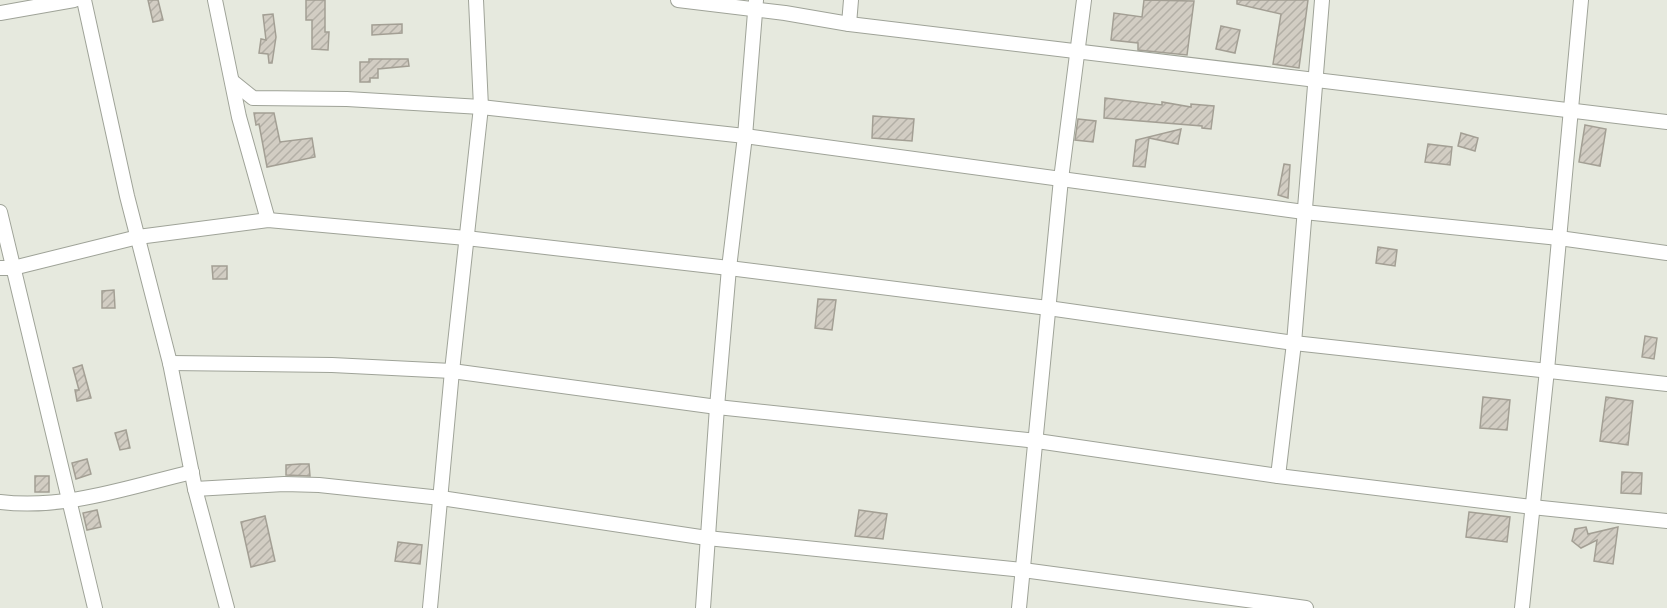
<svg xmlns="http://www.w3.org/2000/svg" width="1667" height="608" viewBox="0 0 1667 608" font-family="'Fira Sans Condensed',sans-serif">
<defs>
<pattern id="building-hatch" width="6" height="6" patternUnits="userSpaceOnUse" patternTransform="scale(1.5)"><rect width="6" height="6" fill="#d2cdc3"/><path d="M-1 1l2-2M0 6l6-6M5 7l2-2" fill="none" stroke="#b3afa6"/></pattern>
</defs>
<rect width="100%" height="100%" fill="#e6e9de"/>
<g fill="url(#building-hatch)" stroke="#a39f94" stroke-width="1.5">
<path d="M148,0H158L163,20L153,22Z"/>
<path d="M306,0H325V32H329L328,50L312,49V20H306Z"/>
<path d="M1144,0L1194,1L1187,55L1138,50V43L1111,40L1114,13L1142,17Z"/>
<path d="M1237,0H1308L1299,68L1273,64L1281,14L1237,4Z"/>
<path d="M273,14L276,37L272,63H269L268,54L259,53L261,39L266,40L263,15Z"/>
<path d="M402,24V33L372,35V25Z"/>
<path d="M1221,26L1240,30L1235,53L1216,49Z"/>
<path d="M369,59H408L409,66L378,69V78H370V82H360V62H369Z"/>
<path d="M1105,98L1162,105V102L1191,107V104L1214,106L1211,129L1202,128V126L1104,118Z"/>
<path d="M254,113H274L280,142L312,138L315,157L267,167L259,124L256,125Z"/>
<path d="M873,116L914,119L912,141L872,138Z"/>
<path d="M1078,119L1096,121L1093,142L1075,140Z"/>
<path d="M1585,125L1606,129L1600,166L1579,162Z"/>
<path d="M1181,129L1178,144L1149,138L1145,167L1133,166L1136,140Z"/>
<path d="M1461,133L1478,138L1475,151L1458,146Z"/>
<path d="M1428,144L1452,147L1450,165L1425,162Z"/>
<path d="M1284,164L1290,165L1288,198L1278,195Z"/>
<path d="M1378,247L1397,250L1395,266L1376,263Z"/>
<path d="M212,266H227V279H213Z"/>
<path d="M114,290L115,308H102V291Z"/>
<path d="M818,299L836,300L832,330L815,328Z"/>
<path d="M1645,336L1657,338L1654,359L1642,357Z"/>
<path d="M82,365L91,398L77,401L75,390H79L73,368Z"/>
<path d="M1483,397L1510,400L1507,430L1480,428Z"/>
<path d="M1606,397L1633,401L1628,445L1600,441Z"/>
<path d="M126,430L130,448L120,450L115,433Z"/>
<path d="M87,459L91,474L76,479L72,463Z"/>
<path d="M300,464H309L310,476L286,475V465Z"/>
<path d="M1622,472L1642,473L1641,494L1621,493Z"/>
<rect x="35" y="476" width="14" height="16"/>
<path d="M97,510L101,527L87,530L83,513Z"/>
<path d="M859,510L887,514L883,539L855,536Z"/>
<path d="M1469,512L1510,517L1507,542L1466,537Z"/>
<path d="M265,516L275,561L251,567L241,522Z"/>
<path d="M1586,527L1588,534L1618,527L1613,564L1594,561L1597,540L1581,548L1572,541L1575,529Z"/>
<path d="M398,542L422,545L420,564L395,561Z"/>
</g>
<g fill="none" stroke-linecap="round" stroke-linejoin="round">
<g stroke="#9fa398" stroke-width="16">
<g id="street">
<path d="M84,0L127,196L170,363L195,489L227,608"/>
<path d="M215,0L239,117L268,220"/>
<path d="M678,0L785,13L849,24L1667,122"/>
<path d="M0,13L74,0"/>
<path d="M849,24L851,0"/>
<path d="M233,82L253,98L347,99L481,107L745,136L1304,212L1559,238L1667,253"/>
<path d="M0,212L95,608"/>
<path d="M0,268H13L138,237L268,220L466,238L729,268L1048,308L1294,343L1667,384"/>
<path d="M170,363L332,365L452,371L717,407L1037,441L1278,476L1532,507L1667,521"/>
<path d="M1278,476L1294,343L1322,0"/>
<path d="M195,489L284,484L319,485L366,490L441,498L707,538L1023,570L1306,608"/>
<path d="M0,502C65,510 129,487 192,472"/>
<path d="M430,608L452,371L481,107L476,0"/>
<path d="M703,608L717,407L729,268L745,136L756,0"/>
<path d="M1019,608L1061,179L1084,0"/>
<path d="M1522,608L1547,370L1581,0"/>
</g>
</g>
<use href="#street" stroke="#fff" stroke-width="14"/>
</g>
</svg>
